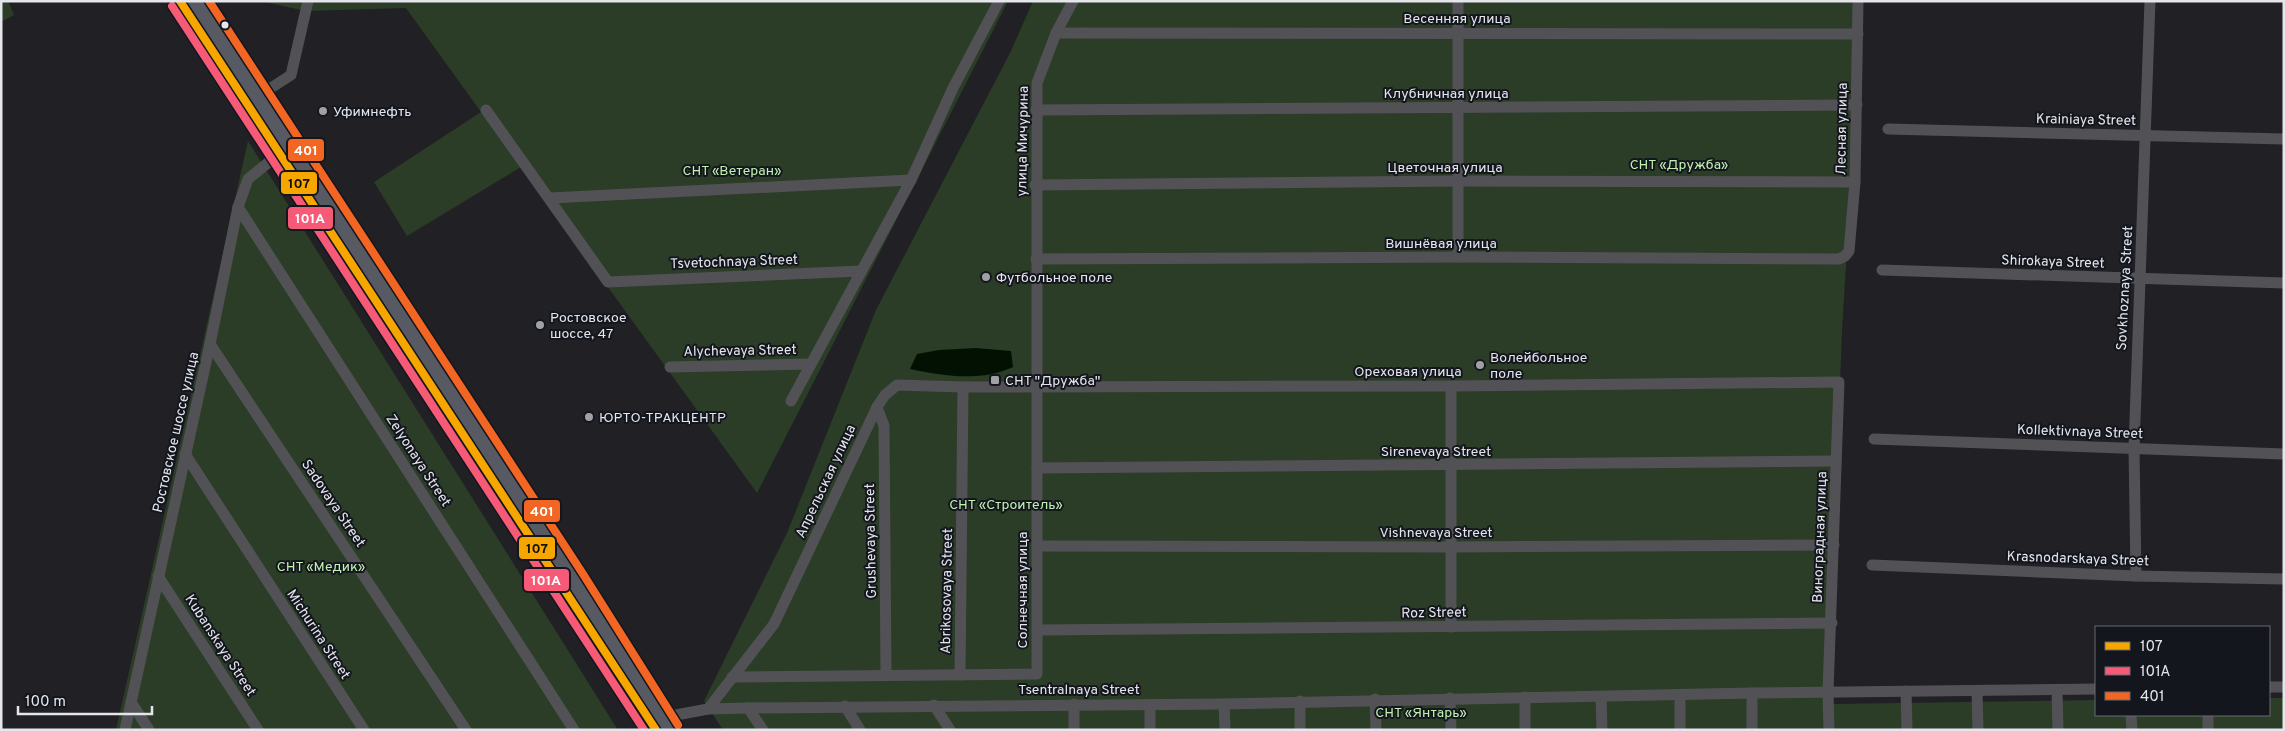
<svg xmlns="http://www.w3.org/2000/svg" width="2285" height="731" viewBox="0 0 2285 731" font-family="Overpass,sans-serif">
<rect width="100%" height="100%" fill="#202025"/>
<g fill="#2b3d27">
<path d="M1,1H8L14,15L1,22Z"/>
<path d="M260,1H1008L757,493L521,167L407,236L374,182L481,112L406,8L306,11Z"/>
<path d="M1033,1H1862L1842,331L1834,545L1832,704L2096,700V715H2269V698H2284V730H723L704,701L787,533L876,310L1011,51Z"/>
<path d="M248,141L618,730H116Z"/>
</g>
<path fill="#031103" d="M976,348L1011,351L1013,367C982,382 943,376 910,369L917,354L939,350Z"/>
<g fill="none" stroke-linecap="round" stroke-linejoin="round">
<g stroke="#525256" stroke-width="11">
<path d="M1056,33L1858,34"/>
<path d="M254,99L291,75L308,1"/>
<path d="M486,110L608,282L861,271"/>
<path d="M1036,110L1857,105"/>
<path d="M1888,129L2284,139"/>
<path d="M1035,185L1459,181L1855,182"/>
<path d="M550,198L911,180"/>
<path d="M238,207L574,730"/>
<path d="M1458,257V1"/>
<path d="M1036,259L1458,257L1839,259L1845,256L1849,251L1855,182L1858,1"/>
<path d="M1882,270L2284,283"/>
<path d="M210,344L466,730"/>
<path d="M670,367L811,364"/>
<path d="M1451,386V627"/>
<path d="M791,401L911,180L953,88L999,1"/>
<path d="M877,407L884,426L886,675"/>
<path d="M1874,439L2284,454"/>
<path d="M185,454L364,730"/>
<path d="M1037,468L1836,461"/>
<path d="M1038,546L1451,547L1834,545"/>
<path d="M1872,565L2136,576L2284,579"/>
<path d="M158,576L258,730"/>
<path d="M2136,576L2134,448L2150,1"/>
<path d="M1037,630L1832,623"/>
<path d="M960,675L963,387"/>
<path d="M732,677L1037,674V83L1056,33L1073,1"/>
<path d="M2269,687H2284"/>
<path d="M2057,690L2058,730"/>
<path d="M1906,691L1907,730"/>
<path d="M1977,691L1978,730"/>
<path d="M1752,693V730"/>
<path d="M1680,695V730"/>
<path d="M1525,697V730"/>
<path d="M1601,697L1602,730"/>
<path d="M1450,698L1451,730"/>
<path d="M1375,699L1376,730"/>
<path d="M1300,701V730"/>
<path d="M131,702L149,730"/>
<path d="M1074,704V730"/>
<path d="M1224,704L1225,730"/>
<path d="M934,705L950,730"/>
<path d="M1150,705V730"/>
<path d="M845,706L860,730"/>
<path d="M748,708L763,730"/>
<path d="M708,709L774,624L877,407L885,395L897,385L963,387L1451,386L1839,382L1828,692L1829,730"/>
<path d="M2131,715L2132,730"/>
<path d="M2208,715V730"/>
<path d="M125,730L210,344L238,207L248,179L284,150"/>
<path d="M666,730L676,715L708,709L748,708L1224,704L1752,693L2096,689"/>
</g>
<g stroke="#575a63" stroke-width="16">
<path d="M180,1L656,730"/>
<path d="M197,1L575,579L670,730"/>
</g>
<g stroke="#14161e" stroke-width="11">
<path id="bus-1" d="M180,1L656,730"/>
</g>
<g stroke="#14161e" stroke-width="11">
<path id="bus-2" d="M172,6L644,730"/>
</g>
<g stroke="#14161e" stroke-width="11">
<path id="bus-3" d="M209,1L583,574L678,725"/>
</g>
<use href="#bus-1" stroke="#f7a600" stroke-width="8"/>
<use href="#bus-2" stroke="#f75a77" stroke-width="8"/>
<use href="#bus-3" stroke="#f26522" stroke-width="8"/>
</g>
<circle fill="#e5e6ec" stroke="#14161e" stroke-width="2" cx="225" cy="25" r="4.5"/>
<g fill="#a0a1a6" stroke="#14161e" stroke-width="2">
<circle cx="323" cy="111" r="5"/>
<circle cx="986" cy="277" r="5"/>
<circle cx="540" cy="325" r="5"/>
<circle cx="1480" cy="365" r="5"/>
<rect x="990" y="375" width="10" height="10" rx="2.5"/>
<circle cx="589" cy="417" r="5"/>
</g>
<g text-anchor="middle" stroke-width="4" stroke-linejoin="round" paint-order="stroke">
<g font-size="14" fill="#e5e6ec" stroke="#14161e">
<text x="1457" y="23">Весенняя улица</text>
<text x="1446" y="98">Клубничная улица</text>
<text transform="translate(2086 119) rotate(1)" y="5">Krainiaya Street</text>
<text transform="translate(1841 129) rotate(-89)" y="5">Лесная улица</text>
<text transform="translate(1022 141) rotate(-89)" y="5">улица Мичурина</text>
<text x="1445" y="172">Цветочная улица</text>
<text x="1441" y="248">Вишнёвая улица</text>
<text transform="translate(734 261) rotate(-2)" y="5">Tsvetochnaya Street</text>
<text transform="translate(2053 261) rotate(2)" y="5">Shirokaya Street</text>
<text transform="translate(2124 288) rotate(-87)" y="5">Sovkhoznaya Street</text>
<text transform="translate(740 350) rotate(-1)" y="5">Alychevaya Street</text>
<text x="1408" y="376">Ореховая улица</text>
<text transform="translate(2080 431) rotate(2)" y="5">Kollektivnaya Street</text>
<text transform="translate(175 432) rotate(-77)" y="5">Ростовское шоссе улица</text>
<text x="1436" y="456">Sirenevaya Street</text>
<text transform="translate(419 460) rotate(57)" y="5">Zelyonaya Street</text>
<text transform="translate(825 481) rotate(-65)" y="5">Апрельская улица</text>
<text transform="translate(334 503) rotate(56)" y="5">Sadovaya Street</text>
<text x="1436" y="537">Vishnevaya Street</text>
<text transform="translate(1819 537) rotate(-88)" y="5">Виноградная улица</text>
<text transform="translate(870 541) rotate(-91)" y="5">Grushevaya Street</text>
<text transform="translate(2078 558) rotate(2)" y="5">Krasnodarskaya Street</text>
<text transform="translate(1022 590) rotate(-90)" y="5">Солнечная улица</text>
<text transform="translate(946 591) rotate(-89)" y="5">Abrikosovaya Street</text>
<text transform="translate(1434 612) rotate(-1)" y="5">Roz Street</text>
<text transform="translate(319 634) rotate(57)" y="5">Michurina Street</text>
<text transform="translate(221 645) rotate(57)" y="5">Kubanskaya Street</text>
<text x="1079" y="694">Tsentralnaya Street</text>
</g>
<g font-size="14" fill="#e5e6ec" stroke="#14161e" text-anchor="start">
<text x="333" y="116">Уфимнефть</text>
<text x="996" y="282">Футбольное поле</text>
<text x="550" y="322">Ростовское<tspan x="550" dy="16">шоссе, 47</tspan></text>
<text x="1490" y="362">Волейбольное<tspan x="1490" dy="16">поле</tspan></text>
<text x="1005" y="385">СНТ "Дружба"</text>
<text x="599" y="422">ЮРТО-ТРАКЦЕНТР</text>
</g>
<g font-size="14" fill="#bff1af" stroke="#14161e">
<text x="1679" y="169">СНТ «Дружба»</text>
<text x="732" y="175">СНТ «Ветеран»</text>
<text x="1006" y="509">СНТ «Строитель»</text>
<text x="321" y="571">СНТ «Медик»</text>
<text x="1421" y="717">СНТ «Янтарь»</text>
</g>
</g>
<g stroke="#14161e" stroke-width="2">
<rect x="287" y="138" width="38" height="24" rx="5" fill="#f26522"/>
<rect x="280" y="171" width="38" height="24" rx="5" fill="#f7a600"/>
<rect x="287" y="206" width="47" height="24" rx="5" fill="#f75a77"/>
<rect x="523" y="499" width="38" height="24" rx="5" fill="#f26522"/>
<rect x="518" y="536" width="38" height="24" rx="5" fill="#f7a600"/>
<rect x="523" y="568" width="47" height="24" rx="5" fill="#f75a77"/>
</g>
<g font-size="14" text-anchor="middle" font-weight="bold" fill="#fff">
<text x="306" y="155">401</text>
<text x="310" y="223">101А</text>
<text x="542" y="516">401</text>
<text x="546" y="585">101А</text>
</g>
<g font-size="14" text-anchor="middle" font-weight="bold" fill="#111">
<text x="299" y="188">107</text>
<text x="537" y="553">107</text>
</g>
<rect width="2285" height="731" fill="none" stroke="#e5e6ec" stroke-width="5"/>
<rect x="2095" y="626" width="175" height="90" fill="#14161e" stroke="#686970"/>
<rect x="2105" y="642" width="25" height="8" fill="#f7a600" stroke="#686970"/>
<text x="2140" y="651" font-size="15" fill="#e5e6ec">107</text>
<rect x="2105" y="667" width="25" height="8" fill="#f75a77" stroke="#686970"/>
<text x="2140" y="676" font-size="15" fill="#e5e6ec">101А</text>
<rect x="2105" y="692" width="25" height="8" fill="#f26522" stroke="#686970"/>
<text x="2140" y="701" font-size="15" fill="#e5e6ec">401</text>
<path d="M18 706v8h134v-8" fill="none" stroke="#e5e6ec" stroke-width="2.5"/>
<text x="25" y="706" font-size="15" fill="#e5e6ec" stroke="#14161e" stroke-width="4" paint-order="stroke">100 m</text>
</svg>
